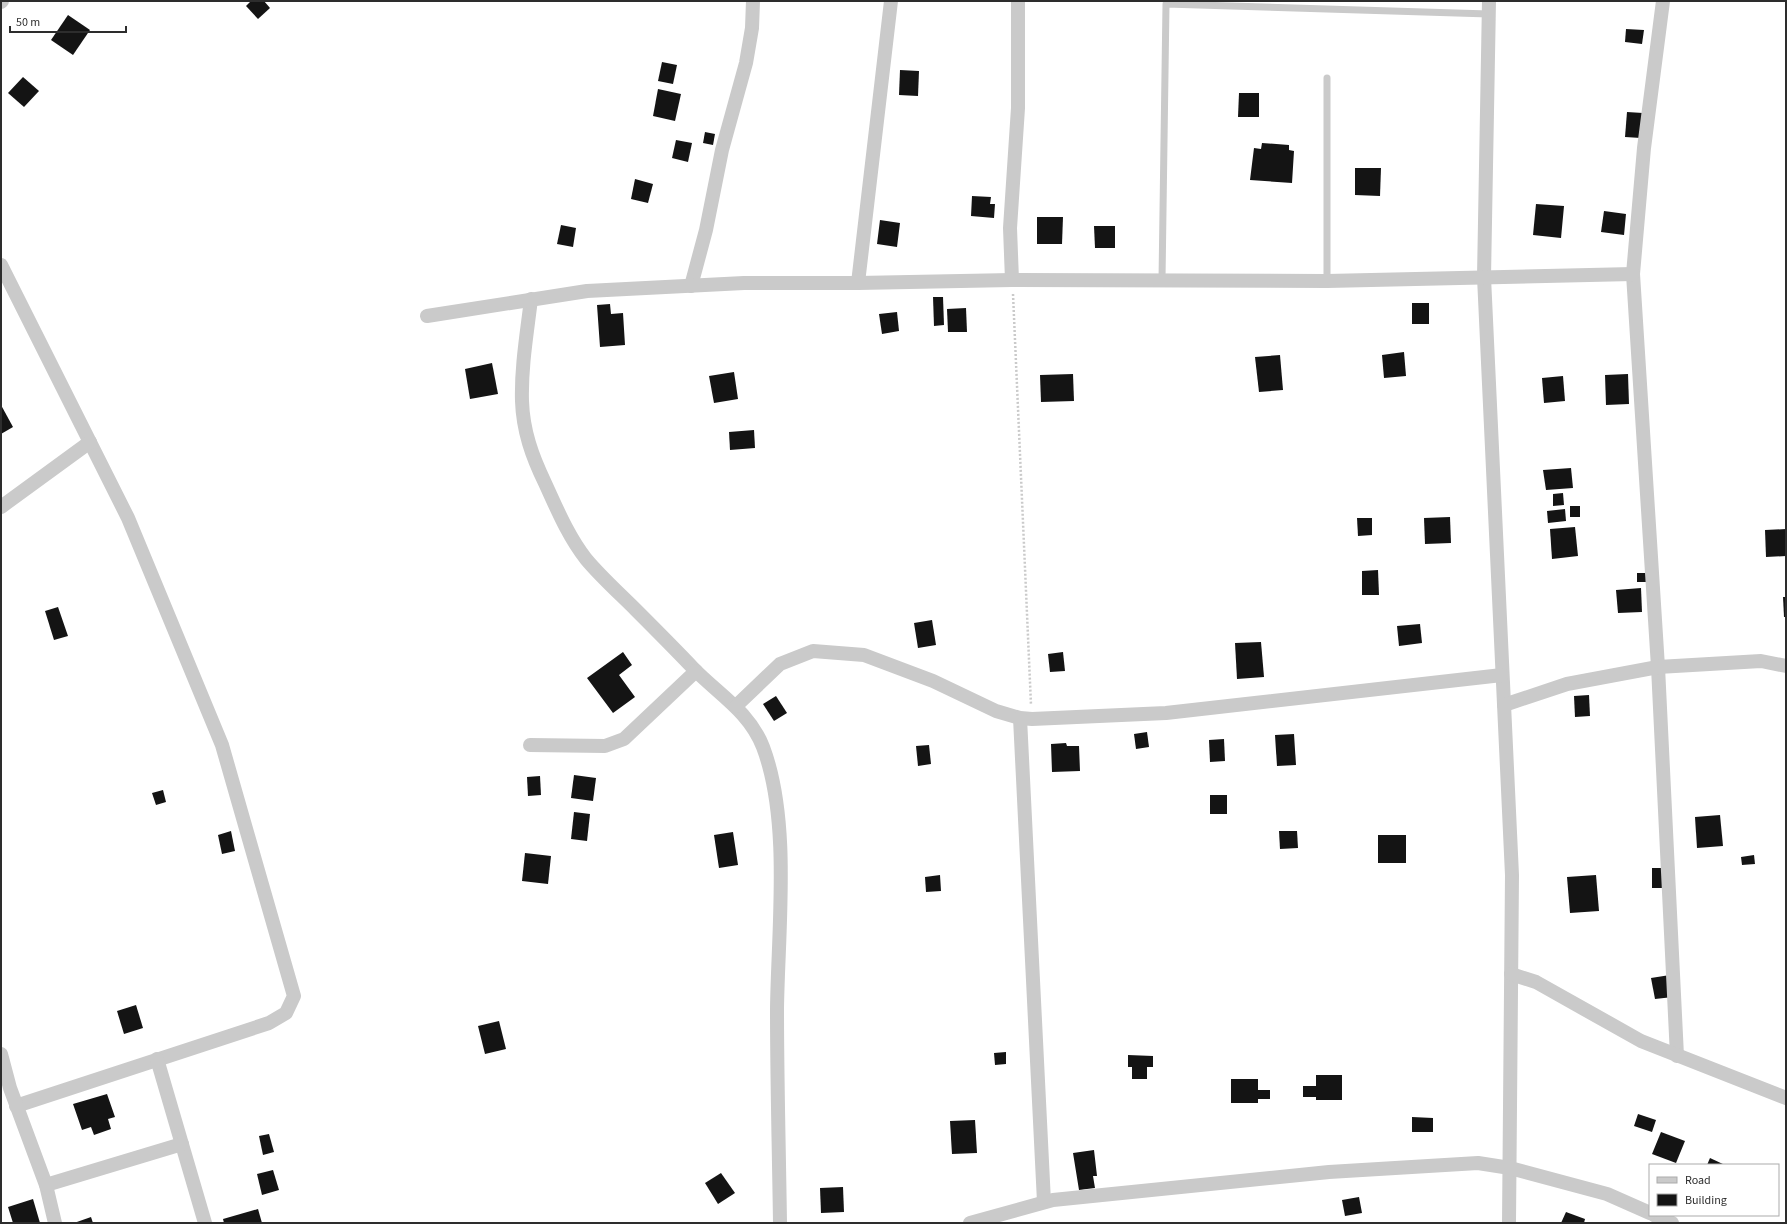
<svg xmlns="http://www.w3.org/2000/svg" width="1787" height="1224" viewBox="0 0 1787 1224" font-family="'Source Sans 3',sans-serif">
<rect width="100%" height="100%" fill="#fff"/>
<g fill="#141414">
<path d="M251,1H264L270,8L258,19L246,6Z"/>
<path d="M68,15L90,30L73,55L51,40Z"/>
<path d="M1626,29L1644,30L1642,44L1625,42Z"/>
<path d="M662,62L677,65L673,84L658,81Z"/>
<path d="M900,70L919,71L918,96L899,95Z"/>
<path d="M23,77L39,91L24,107L8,93Z"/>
<path d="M658,89L681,94L675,121L653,116Z"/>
<path d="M1239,93H1259V117H1238Z"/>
<path d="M1627,112L1643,113L1641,138L1625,137Z"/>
<path d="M705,132L715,134L713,145L703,143Z"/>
<path d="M676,140L692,143L688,162L672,158Z"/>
<path d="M1262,143L1289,145V150L1294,151L1292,183L1250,180L1254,148L1261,149Z"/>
<path d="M1355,168H1381L1380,196L1355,195Z"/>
<path d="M635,179L653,184L648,203L631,199Z"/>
<path d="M972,196L991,197L990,204H995L994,218L971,216Z"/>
<path d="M1536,204L1564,206L1561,238L1533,235Z"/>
<path d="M1604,211L1626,214L1624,235L1601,232Z"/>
<path d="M1037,217H1063L1062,244H1037Z"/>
<path d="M880,220L900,223L897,247L877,244Z"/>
<path d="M561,225L576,228L573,247L557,244Z"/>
<path d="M1094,226H1115V248H1095Z"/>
<path d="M933,297H943L944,325L934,326Z"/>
<rect x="1412" y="303" width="17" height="21"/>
<path d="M610,304L611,314L623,313L625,345L600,347L597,305Z"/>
<path d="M966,308L967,332H948L947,309Z"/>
<path d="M897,312L899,331L882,334L879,314Z"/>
<path d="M1404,352L1406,376L1384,378L1382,355Z"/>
<path d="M1280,355L1283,390L1259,392L1255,357Z"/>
<path d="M492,363L498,394L470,399L465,369Z"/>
<path d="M734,372L738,399L714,403L709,376Z"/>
<path d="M1073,374L1074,401L1041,402L1040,375Z"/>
<path d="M1628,374L1629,404L1606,405L1605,375Z"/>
<path d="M1563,376L1565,401L1544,403L1542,378Z"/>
<path d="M1,405L13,427L1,434Z"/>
<path d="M754,430L755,448L730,450L729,432Z"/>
<path d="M1571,468L1573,488L1546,490L1543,470Z"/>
<path d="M1563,493L1564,505L1553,506V494Z"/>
<rect x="1570" y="506" width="10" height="11"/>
<path d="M1565,509L1566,521L1548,523L1547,511Z"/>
<path d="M1450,517L1451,543L1425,544L1424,518Z"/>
<path d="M1357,518H1372V535L1358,536Z"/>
<path d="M1575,527L1578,556L1552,559L1550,529Z"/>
<path d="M1786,529V556L1766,557L1765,530Z"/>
<path d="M1378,570L1379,595H1362V571Z"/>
<rect x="1637" y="573" width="11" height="9"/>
<path d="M1641,588L1642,612L1618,613L1616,590Z"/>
<path d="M1783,597H1786V617H1784Z"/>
<path d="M58,607L68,636L54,640L45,611Z"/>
<path d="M932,620L936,645L918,648L914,623Z"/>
<path d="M1420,624L1422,643L1399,646L1397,626Z"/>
<path d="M1261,642L1264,677L1237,679L1235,643Z"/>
<path d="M623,652L632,665L619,675L635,697L613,713L587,678Z"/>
<path d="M1063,652L1065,671L1050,672L1048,654Z"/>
<path d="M1589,695L1590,716L1575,717L1574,696Z"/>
<path d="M776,696L787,713L774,721L763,704Z"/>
<path d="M1147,732L1149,747L1136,749L1134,734Z"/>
<path d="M1294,734L1296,765L1277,766L1275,735Z"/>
<path d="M1224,739L1225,761L1210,762L1209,740Z"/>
<path d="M1066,743L1067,746H1079L1080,771L1052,772L1051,744Z"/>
<path d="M929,745L931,764L918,766L916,746Z"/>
<path d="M574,775L596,778L593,801L571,798Z"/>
<path d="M540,776L541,795L528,796L527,777Z"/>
<path d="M163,790L166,802L156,805L152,793Z"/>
<rect x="1210" y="795" width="17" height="19"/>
<path d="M574,812L590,814L587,841L571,839Z"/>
<path d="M1720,815L1723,846L1697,848L1695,817Z"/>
<path d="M231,831L235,851L222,854L218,835Z"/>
<path d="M1279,831H1297L1298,848L1280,849Z"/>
<path d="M733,832L738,865L719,868L714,835Z"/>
<rect x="1378" y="835" width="28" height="28"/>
<path d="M525,853L551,856L548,884L522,881Z"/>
<path d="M1754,855L1755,864L1742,865L1741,857Z"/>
<rect x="1652" y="868" width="12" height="20"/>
<path d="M940,875L941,891L926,892L925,877Z"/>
<path d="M1596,875L1599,911L1570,913L1567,877Z"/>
<path d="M1670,975L1673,997L1655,999L1651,978Z"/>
<path d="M136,1005L143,1028L124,1034L117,1011Z"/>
<path d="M499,1021L506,1049L485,1054L478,1026Z"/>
<path d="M1006,1052V1064L995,1065L994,1053Z"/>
<path d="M1128,1055L1153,1056V1067H1147V1079H1132V1067H1128Z"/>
<path d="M1316,1075H1342V1100H1316V1097H1303V1086H1316Z"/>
<path d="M1231,1079H1258V1090H1270V1099H1258V1103H1231Z"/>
<path d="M107,1094L115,1117L108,1119L111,1129L94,1135L91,1127L82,1130L73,1104Z"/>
<path d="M1638,1114L1656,1120L1652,1132L1634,1126Z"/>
<path d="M1412,1117L1433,1118V1132H1412Z"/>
<path d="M975,1120L977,1153L952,1154L950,1121Z"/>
<path d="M1661,1132L1685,1141L1676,1163L1652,1154Z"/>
<path d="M269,1134L274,1152L263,1155L259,1136Z"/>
<path d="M1094,1150L1097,1176H1093L1095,1188L1079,1190L1073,1153Z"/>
<path d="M1710,1158L1725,1165H1707Z"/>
<path d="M273,1170L279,1190L262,1195L257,1174Z"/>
<path d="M721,1173L735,1193L718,1204L705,1183Z"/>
<path d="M843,1187L844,1212L821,1213L820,1188Z"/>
<path d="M1359,1197L1362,1213L1345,1216L1342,1200Z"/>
<path d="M33,1199L40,1223H13L8,1207Z"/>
<path d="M258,1209L262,1223H224L223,1219Z"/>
<path d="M1566,1212L1585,1219L1584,1223H1561Z"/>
<path d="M91,1217L93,1223H74Z"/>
</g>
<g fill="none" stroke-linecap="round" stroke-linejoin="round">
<path stroke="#cacaca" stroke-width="2.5" stroke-dasharray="2 2" stroke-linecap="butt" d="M1013,294L1031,705"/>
<g stroke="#cacaca" stroke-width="7">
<path d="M1327,78V281"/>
<path d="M1162,280L1166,4L1489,14"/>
</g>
<g stroke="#cacaca" stroke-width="14">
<path d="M1489,1L1484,277L1512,875L1509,1223"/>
<path d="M1663,1L1644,148L1633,274L1658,667L1677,1056"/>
<path d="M1,2L2,1"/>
<path d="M1,265L128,518L222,745L294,996L286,1013L269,1023L16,1106"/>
<path d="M1012,280L1010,228L1018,108V1"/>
<path d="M858,283L891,1"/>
<path d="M691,286L706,230L722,150L746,63L752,28L753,1"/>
<path d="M531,299C527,333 521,367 522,401C523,431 532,456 545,483C557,509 568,536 586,559C601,577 619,593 636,610C655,629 674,648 693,668C718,694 749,711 763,747C791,821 778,929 777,1009C777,1081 779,1152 780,1223"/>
<path d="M427,316L587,291L744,283H858L1012,280L1327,281L1633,274"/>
<path d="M1,507L90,442"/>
<path d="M1504,705L1567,684L1658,667L1761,661L1786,666"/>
<path d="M736,706L780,664L813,651L864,655L933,681L996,711L1020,718L1032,719L1166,713L1502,675"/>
<path d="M1020,718L1044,1202"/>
<path d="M530,745L605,746L624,739L696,671"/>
<path d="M1511,974L1536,982L1641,1041L1786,1098"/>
<path d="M1,1054L10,1088L46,1185L55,1223"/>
<path d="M157,1059L205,1223"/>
<path d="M46,1185L182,1144"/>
<path d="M1654,1215L1672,1223"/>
<path d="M970,1223L1053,1200L1329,1172L1478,1163L1510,1168L1607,1194L1650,1213"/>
</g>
</g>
<rect width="1787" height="1224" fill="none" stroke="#2d2d2d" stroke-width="4"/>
<rect x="1649" y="1164" width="130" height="52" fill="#ffffff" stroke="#ababab"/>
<rect x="1657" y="1177" width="20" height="6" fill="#cacaca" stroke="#ababab"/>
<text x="1685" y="1184" font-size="12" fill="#2d2d2d">Road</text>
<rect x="1657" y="1194" width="20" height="12" fill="#141414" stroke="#ababab"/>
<text x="1685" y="1204" font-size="12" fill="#2d2d2d">Building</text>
<path d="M10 26v6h116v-6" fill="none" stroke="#2d2d2d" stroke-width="2"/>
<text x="16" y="26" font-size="12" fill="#2d2d2d" stroke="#ffffff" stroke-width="3" paint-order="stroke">50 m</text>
</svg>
